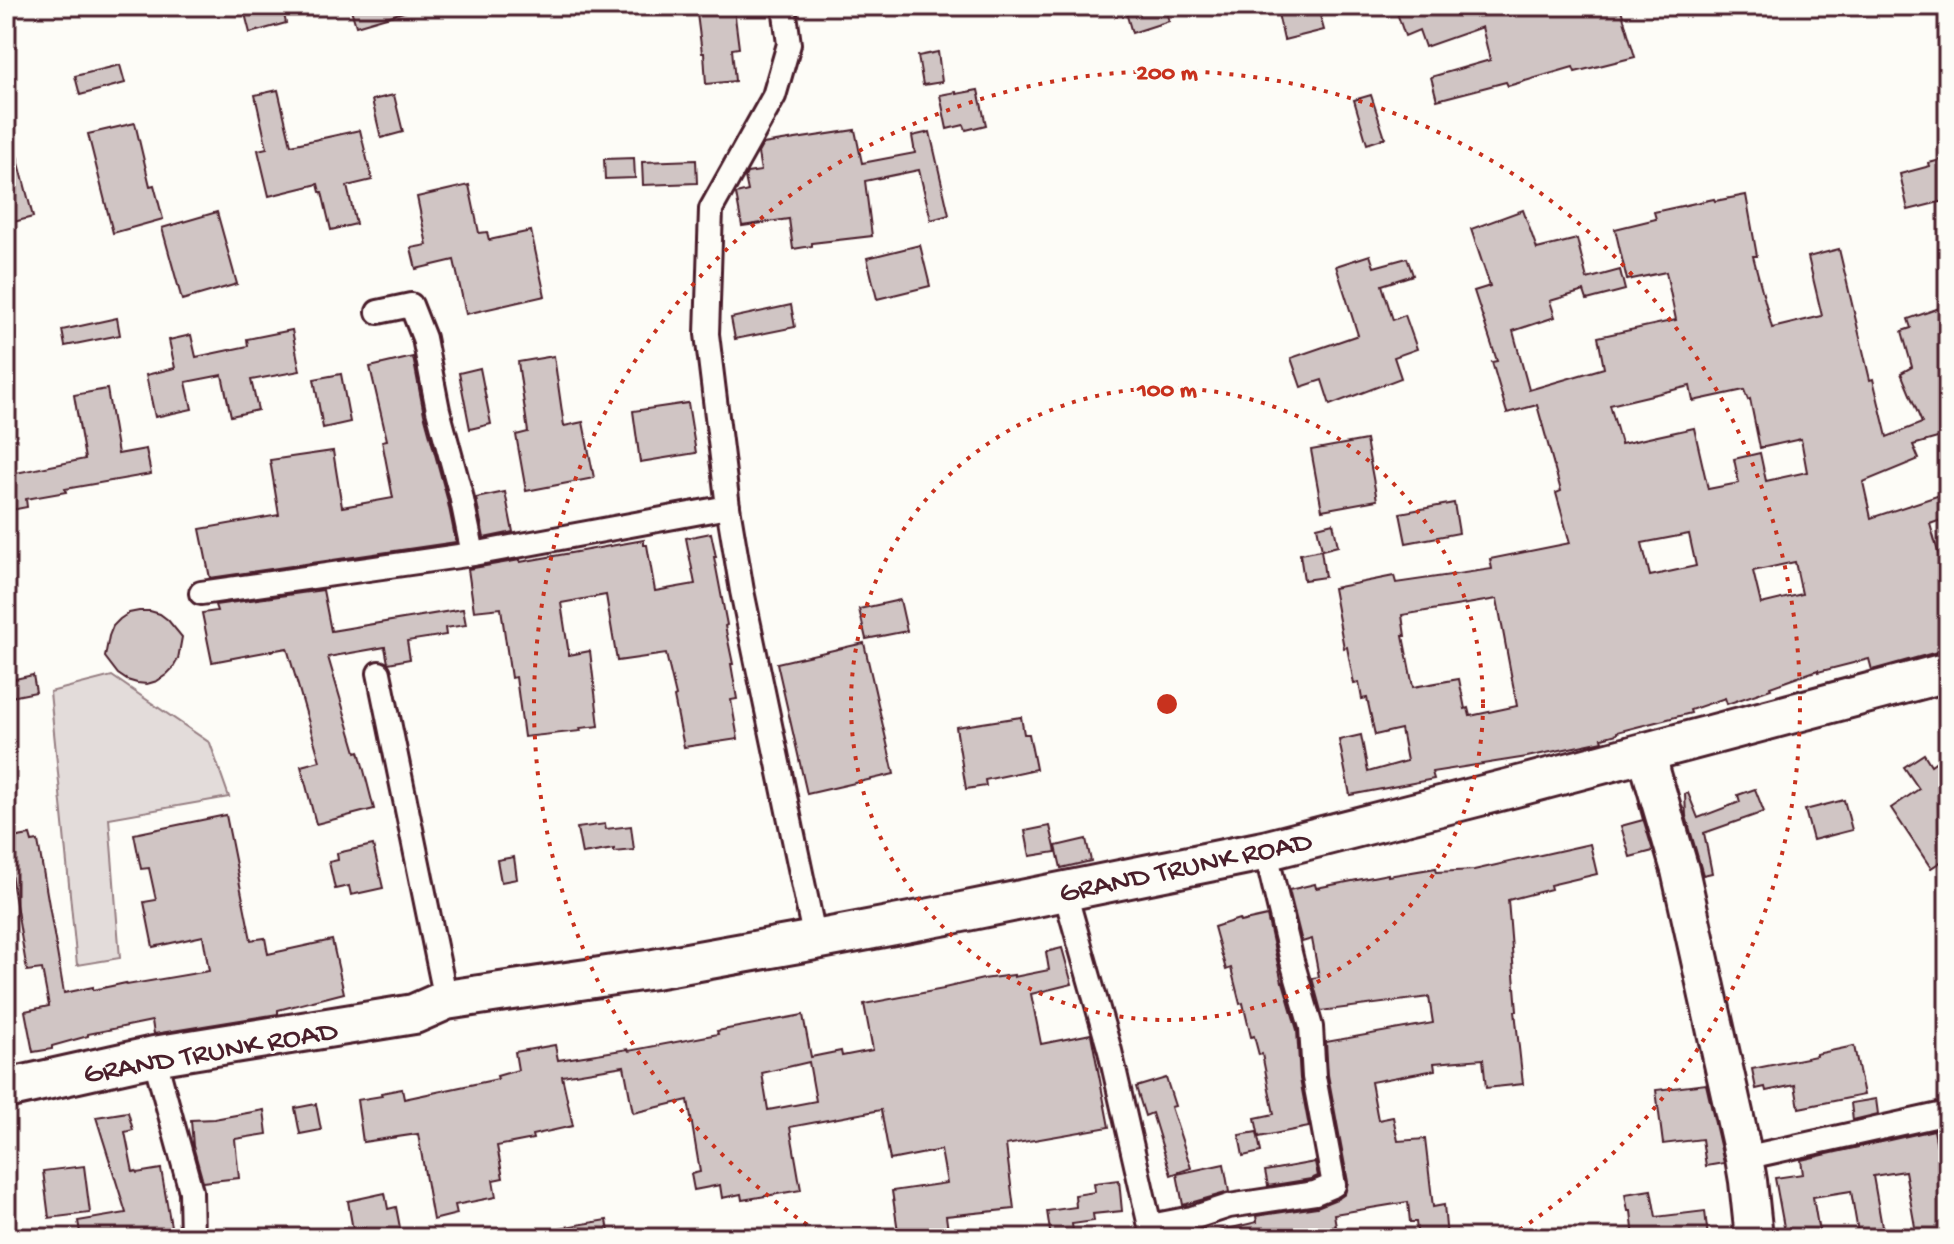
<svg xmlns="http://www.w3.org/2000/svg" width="1954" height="1244" viewBox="0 0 1954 1244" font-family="'Gochi Hand',sans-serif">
<rect width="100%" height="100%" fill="#fdfcf7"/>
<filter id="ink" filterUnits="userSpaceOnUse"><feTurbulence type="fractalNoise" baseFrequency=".0125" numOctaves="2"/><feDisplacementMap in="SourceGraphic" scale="16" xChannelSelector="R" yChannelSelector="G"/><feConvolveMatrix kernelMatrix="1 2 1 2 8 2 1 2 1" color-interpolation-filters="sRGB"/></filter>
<g filter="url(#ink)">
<path fill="#e3dcda" stroke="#967e82" stroke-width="2" d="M112,676L210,743L229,797L109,818L120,958L77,965L50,692Z"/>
<g fill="#d0c5c4" stroke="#4a1f2b" stroke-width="2" fill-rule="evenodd">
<path d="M243,6H282L286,23L250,33Z"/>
<path d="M350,6H406L407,11L356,26Z"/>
<path d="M1134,6H1164L1169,21L1132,33L1125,9Z"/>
<path d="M1290,6H1301L1303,16L1319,12L1324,30L1284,40L1277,9Z"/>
<path d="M1407,6H1620L1635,57L1575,72L1573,67L1508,86L1506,82L1437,100L1431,77L1490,60L1482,27L1425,47L1419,30L1405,36L1396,10Z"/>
<path d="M734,9L739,48L732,49L735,81L706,84L704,53H702L697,14Z"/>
<path d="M938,52L942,82L923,85L918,56Z"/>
<path d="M120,65L125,83L80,95L75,76Z"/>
<path d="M278,90L291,145L360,130L372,180L347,186L356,224L331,230L322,192H320L318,184L269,196L258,150L267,148L255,95Z"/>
<path d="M978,90L986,125L966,130L964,125L947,129L940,95L956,92V94Z"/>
<path d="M394,95L403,132L381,138L372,100Z"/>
<path d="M1371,95L1385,138L1367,144L1354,100Z"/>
<path d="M135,123L150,186L154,185L163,219L113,233L88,134Z"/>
<path d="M855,130L862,163L915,153L912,136L930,132L949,215L931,220L919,170L865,181L872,236L812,243V246L793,249L789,219L742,226L736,194L748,191L745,177L747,173L761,171L758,153L763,144Z"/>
<path d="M12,136L33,217L6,224V137Z"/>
<path d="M634,158L635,178L605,179L604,159Z"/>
<path d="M1948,158V200L1908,210L1900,174L1930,166L1929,163Z"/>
<path d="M696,160L697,183L643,185L642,162Z"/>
<path d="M469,185L479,233L487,232L489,240L531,231L545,296L466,314L454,260L416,269L411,248L427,245L417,197Z"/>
<path d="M1746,195L1757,256H1753L1772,328L1822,316L1808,257L1839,249L1870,380L1873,379L1887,437L1922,423L1901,373L1912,367L1902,331L1911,328L1908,319L1948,305V435L1913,445L1919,459L1863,482L1871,518L1940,495L1947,518L1930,524L1948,587V649L1872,670L1869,659L1818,672V670L1770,687L1771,689L1727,704L1725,698L1690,710L1691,713L1617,732V734L1602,738L1603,741L1527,757L1432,772L1434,779L1350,795L1339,740L1361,735L1368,772L1407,761L1401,729L1375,735L1367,698L1362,699L1359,683L1354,684L1347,647L1344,648L1333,588L1394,576L1396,583L1492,569L1490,559L1570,543L1556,493L1561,491L1537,405L1507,413L1492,362L1497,361L1474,291L1490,286L1471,229L1523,210L1537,249L1577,239L1587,279L1620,270L1625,290L1587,300L1584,291L1550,301L1555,317L1513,331L1529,390L1604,368L1598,337L1676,320L1666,272L1627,280L1615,229L1656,219L1654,212L1714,199L1715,201ZM1690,386L1693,401L1744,390L1748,400L1750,399L1760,448L1801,439L1807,472L1766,481L1760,453L1734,459L1739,483L1708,489L1694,428L1621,444L1610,405ZM1689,534L1696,566L1650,576L1642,543ZM1795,562L1802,594L1761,604L1753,571ZM1497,599L1517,706L1470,716L1468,708L1465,709L1459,679L1413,687L1403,636H1405L1402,615Z"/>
<path d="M217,212L237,284L182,300L162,228Z"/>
<path d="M920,245L930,286L877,299L867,258Z"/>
<path d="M1370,255L1374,267L1407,258L1413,275L1382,285L1393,320L1405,315L1417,349L1394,357L1401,378L1330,405L1322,380L1301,387L1291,358L1358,335L1336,266Z"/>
<path d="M791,305L795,327L735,339L731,318Z"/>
<path d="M117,318L120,335L65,346L62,330Z"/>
<path d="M292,330L300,371L251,380L258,410L231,416L222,375L186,382L192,409L155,417L146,375L175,368L169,340L191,335L196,357L248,346L247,339Z"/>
<path d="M554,356L564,426L583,422L594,478L526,491L516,435L528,432L518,362Z"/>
<path d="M413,357L424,414L447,498L456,542L210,578L200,529L279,515L270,460L333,451L342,507L393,498L382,441L387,440L370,367Z"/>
<path d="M480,368L491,424L470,429L459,373Z"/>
<path d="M341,374L350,422L323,428L314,379Z"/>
<path d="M107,389L118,454L146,449L151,474L65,489L66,492L26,499L27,507L6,511V475L85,459L74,395Z"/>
<path d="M688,403L696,453L640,462L633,411Z"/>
<path d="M1366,440L1377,500L1322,510L1311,450Z"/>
<path d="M505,492L513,532L484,538L476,498Z"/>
<path d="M1454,503L1459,533L1406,543L1400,513Z"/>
<path d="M1333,523L1338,546L1322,550L1317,527Z"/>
<path d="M711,533L716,557H714L727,625L725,626L733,664H731L737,699L731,700L738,739L684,747L674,697L676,696L666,654L617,661L606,595L561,603L569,655L590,651L599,726L580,728L581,731L524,737L516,677L511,678L501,608L474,611L468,569L520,560V562L644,540V545H647L655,591L695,584L686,538Z"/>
<path d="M1321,550L1325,577L1304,580L1300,554Z"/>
<path d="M323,590L331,631L463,609L466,625L445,628L446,635L407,641L410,659L388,663L385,647L328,657L356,752L359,751L374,809L316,824L301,766L320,761L287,648L212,662L202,613L217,611L215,605Z"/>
<path d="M900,600L907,631L866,639L859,609Z"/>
<path d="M139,611H150L160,614L168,620L182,637L178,659L173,668L166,675L157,681L147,684L137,683L127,680L118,674L105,657L109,636L113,626L120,619L129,613Z"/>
<path d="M864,643L894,774L807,794L777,663Z"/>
<path d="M33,675L36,692L6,698V681Z"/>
<path d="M1021,717L1024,734H1029L1036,769L985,780L986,786L966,789L956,727Z"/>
<path d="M1948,753V857L1931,868L1891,808L1919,789L1904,767L1924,754L1931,765Z"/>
<path d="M1755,789L1764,812L1704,833L1712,873L1703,875L1686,816L1685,794L1688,793L1698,818L1740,802L1738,795Z"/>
<path d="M1844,800L1852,830L1813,840L1805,810Z"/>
<path d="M1638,802L1653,851L1630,857L1621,826L1643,820Z"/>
<path d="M226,815L251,940L265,938L268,954L332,940L344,993L278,1010V1014L154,1034L152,1021L88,1034V1036L52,1046V1049L33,1052L25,1011L49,1006L42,969L27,971L11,874L6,875V839L30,835L32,842L38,841L64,993L93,987V990L126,983L127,985L209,971L203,936L153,947L144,902L156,900L149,868L141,869L134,834Z"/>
<path d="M605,824L606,829L631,826L634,850L614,852V849L582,854L577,828Z"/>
<path d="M1050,826L1056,852L1030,856L1025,831Z"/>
<path d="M1086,839L1091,861L1061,868L1056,846Z"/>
<path d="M1590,844L1597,874L1550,885L1551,889L1508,900L1517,1011H1515L1523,1084L1486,1088L1483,1059L1434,1063L1435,1070L1371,1082L1378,1120L1393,1117L1398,1141L1425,1139L1433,1207L1444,1205L1447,1238H1418L1416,1222H1410L1408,1202L1334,1214L1336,1226L1280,1238H1220L1219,1231L1257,1222L1256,1216L1317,1207L1339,1198L1345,1194L1348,1182L1328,1075L1326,1042L1433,1023L1429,997L1321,1011L1312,978L1319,977L1312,939L1302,942L1289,890L1315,884L1316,888L1388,874V876L1436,868L1437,872L1474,870Z"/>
<path d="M373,845L383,888L351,895L349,886L335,889L329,862L338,860L337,853Z"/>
<path d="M514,857L517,879L501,882L497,860Z"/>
<path d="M1267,916L1282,982H1283L1297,1030L1300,1079L1309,1127L1259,1137L1255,1118L1274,1114L1262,1054L1259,1055L1254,1036L1251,1037L1243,1003L1240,1004L1231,968L1226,970L1214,927L1239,919L1240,922Z"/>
<path d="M1062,948L1072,984L1031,994L1041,1044L1091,1034L1109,1127L1006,1145L1014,1209L946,1216L949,1238H899L892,1191L947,1183L941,1150L890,1160L881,1110L790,1127L801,1190L742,1200L741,1194L722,1198L720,1185L694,1190L691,1174L700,1172L688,1100L633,1113L624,1066L562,1076L573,1126L532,1135L533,1139L497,1146L503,1178L493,1180L496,1197L455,1205L457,1214L433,1220L418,1134L363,1142L357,1100L382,1096L381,1093L402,1089L404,1099L498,1079L497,1076L518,1070L515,1052L555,1045L558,1060L628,1049L629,1051L718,1034L717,1031L803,1015L811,1057L841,1051L842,1056L873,1050L864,1004L944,989V988L983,979L1014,975V977L1049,970L1046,952ZM809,1062L816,1101L768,1110L762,1073Z"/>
<path d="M1854,1046L1864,1095L1799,1108L1795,1085L1766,1091L1765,1087L1756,1089L1752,1069L1816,1056V1054Z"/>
<path d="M1166,1078L1175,1106L1171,1107L1191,1168L1171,1175L1152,1113L1145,1116L1136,1087Z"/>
<path d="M1706,1084L1724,1163L1706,1166L1702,1139L1663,1144L1656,1090Z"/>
<path d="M1876,1099L1878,1114L1853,1120L1851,1103Z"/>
<path d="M316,1104L321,1130L300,1134L295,1108Z"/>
<path d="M264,1110L267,1134L235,1139L239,1178L203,1182L193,1146L191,1120L214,1119Z"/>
<path d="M128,1112L133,1130L125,1132L133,1172L136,1171L137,1173L161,1169L173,1238H81L78,1221L126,1213L96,1117Z"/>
<path d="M1934,1130L1948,1207V1238H1917L1905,1171L1873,1176L1884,1238H1859L1851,1191L1813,1197L1820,1238H1786L1775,1178L1803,1174L1801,1160Z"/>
<path d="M1257,1132L1261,1152L1243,1156L1239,1135Z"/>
<path d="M1315,1162L1318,1176L1311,1179L1268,1186L1265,1171Z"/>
<path d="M1224,1164L1229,1192L1183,1205L1177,1174Z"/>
<path d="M84,1166L90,1213L49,1218L43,1171Z"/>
<path d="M1119,1180L1122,1211L1093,1214L1094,1221L1072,1224L1074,1238H1051L1047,1211L1076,1207L1075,1195L1095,1192L1094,1183Z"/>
<path d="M1651,1190L1656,1217L1705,1211L1708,1238H1634L1631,1211H1628L1625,1194Z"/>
<path d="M385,1193L388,1209L396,1207L402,1238H367L365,1228L353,1230L348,1201Z"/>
<path d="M607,1220L610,1238H554L553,1229Z"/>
</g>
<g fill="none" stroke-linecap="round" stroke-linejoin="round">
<g stroke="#4a1f2b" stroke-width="28">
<g id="minor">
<path d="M784,6L789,44L774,96L711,209L707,334L728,507L742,591L815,940"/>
<path d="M378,312L411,305L424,338L438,410L461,495L473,554"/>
<path d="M201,593L473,554L728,507"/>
<path d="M379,673L446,1000"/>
<path d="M1069,907L1110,1051L1150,1226"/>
<path d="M154,1056L191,1191L192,1238"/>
<path d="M1744,1158L1948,1113"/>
<path d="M1151,1238L1150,1226L1192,1218L1229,1206L1315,1193L1334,1185L1314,1077L1311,1027L1292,961L1269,865"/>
</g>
</g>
<g stroke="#4a1f2b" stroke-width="42">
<path id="primary" d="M1648,751L1652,774L1680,870L1744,1158L1748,1181L1754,1238"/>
</g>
<g stroke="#4a1f2b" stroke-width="44">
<path id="trunk" d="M6,1089L154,1056L414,1014L446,1000L654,969L815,940L947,915L1268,850L1515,787L1948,672"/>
</g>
<use href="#minor" stroke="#fdfcf7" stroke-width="22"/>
<use href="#primary" stroke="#fdfcf7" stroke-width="36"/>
<use href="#trunk" stroke="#fdfcf7" stroke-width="38"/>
</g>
</g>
<g fill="none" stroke="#c8321e" stroke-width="4" stroke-dasharray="4 8">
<circle cx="1167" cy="704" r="316"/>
<path d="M827 1238A633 633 0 1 1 1507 1238"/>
</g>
<g text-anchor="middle" stroke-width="6" stroke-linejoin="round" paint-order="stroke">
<g font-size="30" fill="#4a1f2b" stroke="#fdfcf7">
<text transform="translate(1185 865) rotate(-12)" y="10">GRAND TRUNK ROAD</text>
<text transform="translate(210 1050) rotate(-10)" y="10">GRAND TRUNK ROAD</text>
</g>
</g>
<circle cx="1167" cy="704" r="12" fill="#c8321e" stroke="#fdfcf7" stroke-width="4"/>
<g font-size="24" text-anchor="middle" font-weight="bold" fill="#c8321e" stroke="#fdfcf7" stroke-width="6" stroke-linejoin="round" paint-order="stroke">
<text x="1167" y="79">200 m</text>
<text x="1167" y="396">100 m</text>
</g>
<rect width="1954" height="1244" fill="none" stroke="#fdfcf7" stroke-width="32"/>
<rect x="16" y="16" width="1922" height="1212" fill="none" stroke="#4a1f2b" stroke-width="3" filter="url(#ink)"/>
</svg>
